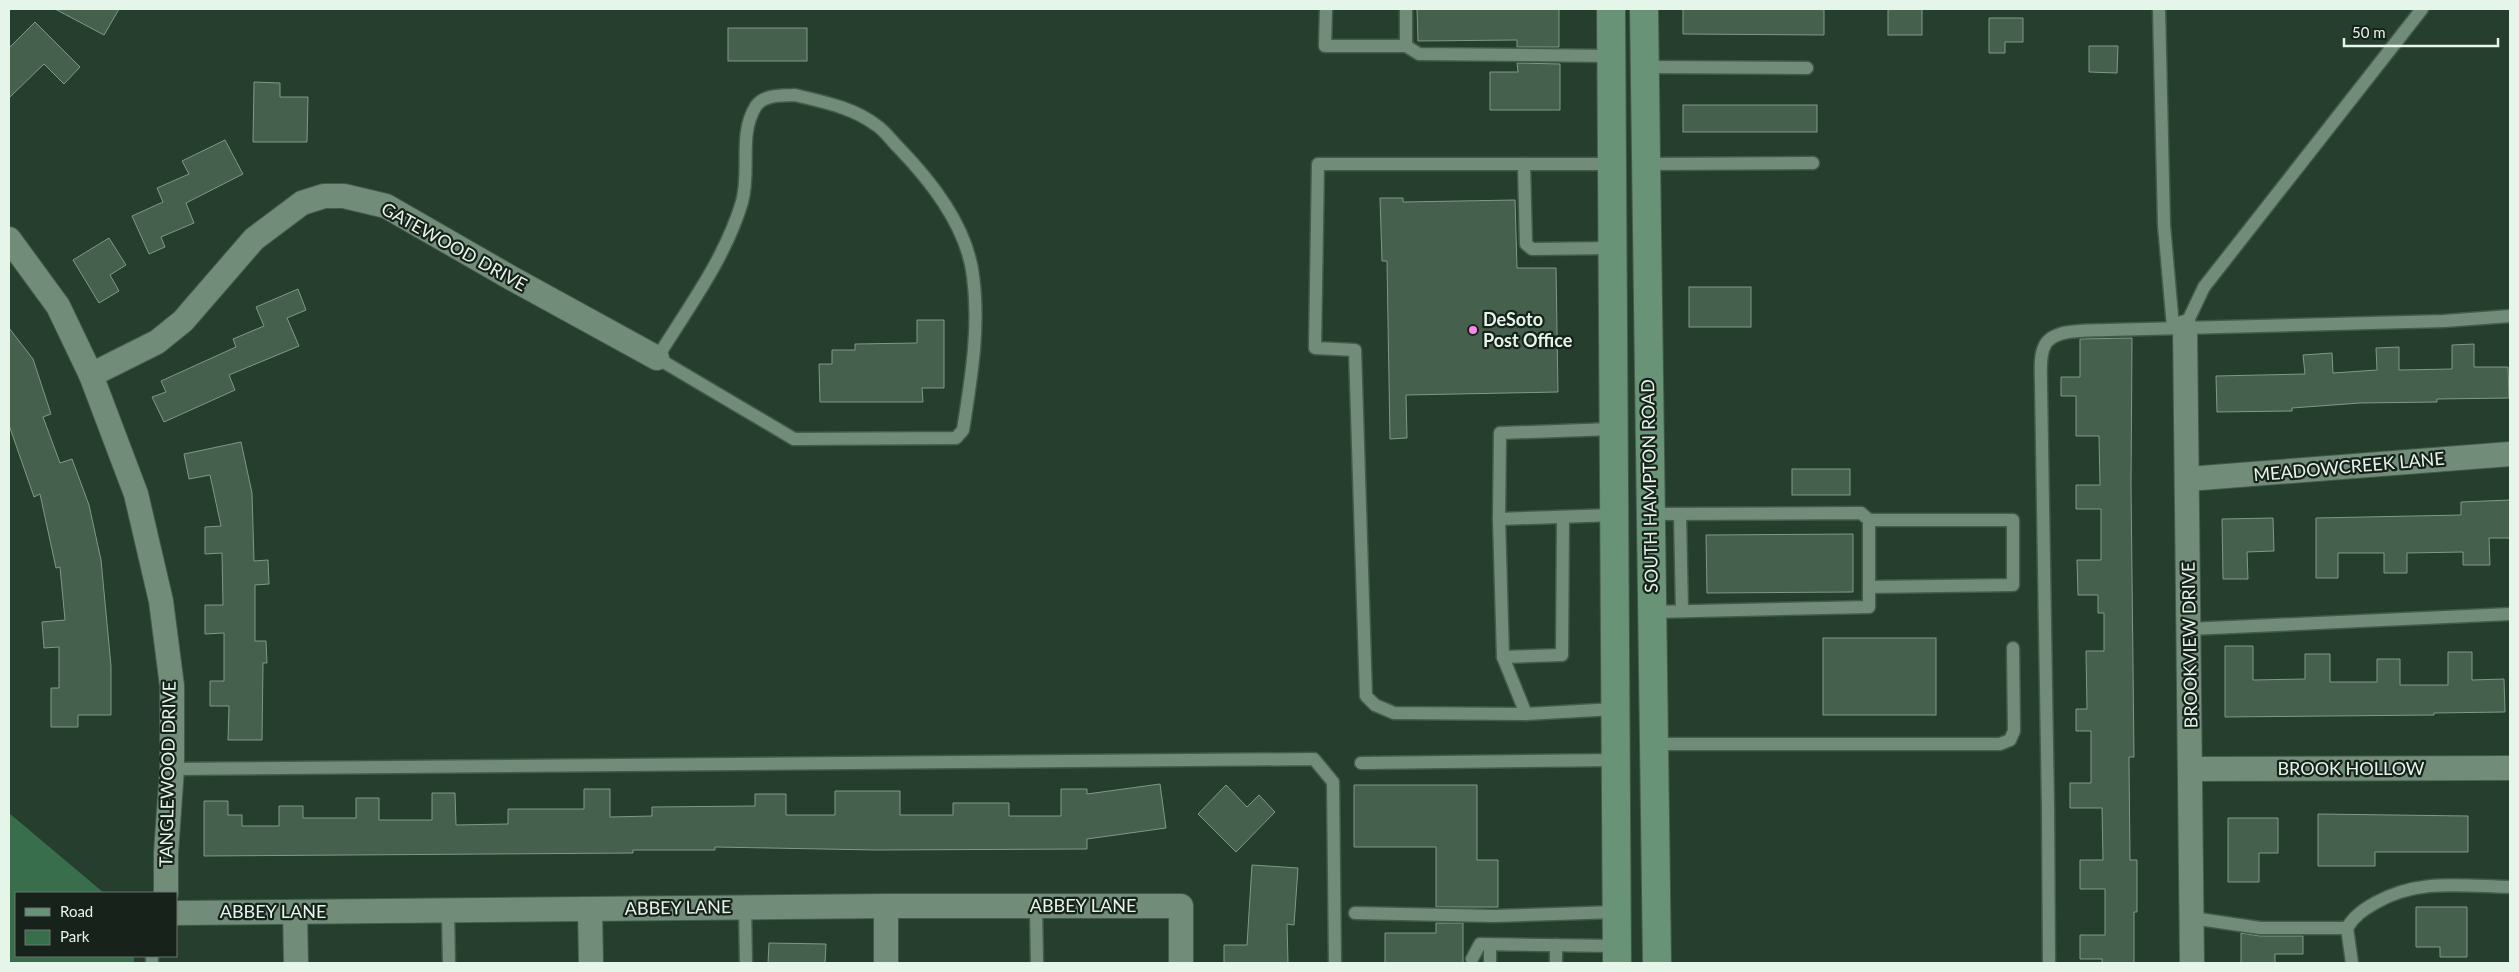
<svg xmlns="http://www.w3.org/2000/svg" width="2519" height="972" viewBox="0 0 2519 972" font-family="Lato,sans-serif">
<rect width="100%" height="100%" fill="#253e2d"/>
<path fill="#396e4c" d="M9,813L104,893H16V956H134V963H9Z"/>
<g fill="#46604e" stroke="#7e9a86">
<path d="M55,9H119L104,35Z"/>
<path d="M1417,9H1559V47H1517V40L1418,41Z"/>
<path d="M1683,9H1824V35L1683,34Z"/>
<rect x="1888" y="9" width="34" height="26"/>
<path d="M1989,18H2023V42H2005V53H1989Z"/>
<path d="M35,22L80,67L64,84L44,64L9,98V48Z"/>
<rect x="728" y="28" width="79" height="33"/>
<path d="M2089,46H2118L2117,73L2089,72Z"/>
<path d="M1517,63L1560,64V110H1490V72H1518Z"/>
<path d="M254,82L280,83V97H308L307,142H253Z"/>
<rect x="1683" y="105" width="134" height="27"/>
<path d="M225,140L243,174L186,203L194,223L161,237L165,247L149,254L132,216L163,202L157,188L189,174L182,161Z"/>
<path d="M1380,198H1403V202L1515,200L1517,268H1556L1558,392L1406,395L1407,438L1390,439L1387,261H1382Z"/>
<path d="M109,238L126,265L110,275L119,291L99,303L73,260Z"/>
<rect x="1689" y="287" width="62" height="40"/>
<path d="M298,289L306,310L287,318L299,346L229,375L235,390L164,422L152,397L166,392L161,381L236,347L233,339L264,326L256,307Z"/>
<path d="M917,320H944V388H922L923,402H820L819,364H832V350H855V344L917,343Z"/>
<path d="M9,328L33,359L51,414L43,417L60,463L72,459L89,505L101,560L111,666V715H78V727H51V688H59V647L44,648L42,622L65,620L60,567L56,568L40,494L34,497L9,425Z"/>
<path d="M2132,338L2131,485L2134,757H2129L2130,860H2137V912H2134V963H2102V959H2080V935H2105V889H2080V860H2103L2102,808H2070V783H2091V731H2076V709H2087L2086,651H2104V613H2098V595H2078L2077,560H2101V509H2076V485H2100L2099,436H2076V396H2061V377H2080V339Z"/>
<path d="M2474,344V367H2508L2509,398L2437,399V402L2360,403L2292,408V411L2217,412L2216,376L2305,374L2303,355L2332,353L2333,373L2377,370L2376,348L2399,347V370L2452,369V345Z"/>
<path d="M241,442L252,493L254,561L268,560L269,584L255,585V641H266L267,663H263L262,740H228L229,706H210V681H224V633L205,634V605H223L222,553L205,554V527L221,526L210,475L189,479L184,454Z"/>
<rect x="1792" y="469" width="58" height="26"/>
<path d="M2510,500V538H2489L2490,565H2463V552L2407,553V573H2384V553H2338V578H2316V518L2461,515V502Z"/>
<path d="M2273,518L2274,551L2247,552L2248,579H2223L2222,519Z"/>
<path d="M1853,534V592L1707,593L1706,535Z"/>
<rect x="1823" y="638" width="113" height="77"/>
<path d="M2225,646H2253V680L2305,679V654H2330V682H2377V659H2400V685H2448V652H2472V680L2504,679L2505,712L2434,713V715L2225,717Z"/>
<path d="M1160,784L1166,828L1087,839V849L876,850L715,847V850H633V853L204,856V801H228V815H242V826H279V806H303V818H356V798H379V820H432V793H455L456,825L508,824V809H584V789H610V817L652,816V807L755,806V794H786V815H835V791H900V815H953V803H1009V816H1061V789H1087V794Z"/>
<path d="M1226,785L1247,807L1259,795L1275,812L1236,852L1198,814Z"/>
<path d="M1354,785H1477V860H1498V907H1436V847H1354Z"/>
<path d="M2318,814L2468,816V852H2375V866H2318Z"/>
<path d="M2228,818H2278V853H2259V882H2228Z"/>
<path d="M1252,865L1298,868L1294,925L1287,924L1288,963H1224V945H1247Z"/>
<path d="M2416,907H2467V957H2440V947H2416Z"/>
<path d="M1436,923H1463V963H1385V933H1436Z"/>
<path d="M2241,933L2260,936H2303V954H2275V963H2241Z"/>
<path d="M769,943L826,944L825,963H768Z"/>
</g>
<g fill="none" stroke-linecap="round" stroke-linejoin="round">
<g stroke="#445b4c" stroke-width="15">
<g id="service">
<path d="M1326,9L1325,46H1406V9"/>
<path d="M2159,9L2164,225L2173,327"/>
<path d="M1406,46L1419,54L1611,56"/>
<path d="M1645,67L1807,68"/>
<path d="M795,95C823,102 852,107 876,125C884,130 891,140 898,147C931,181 967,226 973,276C980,328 971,379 963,430L956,438L794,439L657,358C688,308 725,259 742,202C751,170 738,134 756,106C764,94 783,96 795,95Z"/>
<path d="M1524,164L1526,244L1532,249L1611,248"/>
<path d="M1611,164H1318L1315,348L1355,350L1366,696L1375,705L1394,713L1526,714L1615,709"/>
<path d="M1646,164L1813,163"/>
<path d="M2185,327L2204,287L2422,9"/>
<path d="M1650,514L1861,513L1869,520V607L1652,612"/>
<path d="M1680,514L1682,611"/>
<path d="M1499,519L1613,515"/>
<path d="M1869,587L2013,585V520H1869"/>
<path d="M2189,629L2510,614"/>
<path d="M1503,657L1562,655L1563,517"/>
<path d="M1526,714L1503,657L1499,519L1500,433L1612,429"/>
<path d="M1654,744H2000L2010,740L2014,731L2013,648"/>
<path d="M1361,763L1615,760"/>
<path d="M172,769L1314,759L1333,782L1335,963"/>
<path d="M1036,906L1037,963"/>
<path d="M745,907L746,963"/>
<path d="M448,911L449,963"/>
<path d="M1355,913L1494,916L1616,912"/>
<path d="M2192,918L2260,928H2347L2352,963"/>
<path d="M2347,928C2354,916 2363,910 2375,903C2419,878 2462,886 2510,887"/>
<path d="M1490,945V963"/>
<path d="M1556,945V963"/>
<path d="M1472,959L1480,944L1616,946"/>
<path d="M152,963V956"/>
<path d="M2049,963L2048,808L2041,384C2041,373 2039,356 2045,345C2054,328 2090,331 2107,330L2444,321L2510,316"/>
</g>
</g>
<g stroke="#445b4c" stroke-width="26">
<g id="minor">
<path d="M9,239L58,306L91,375L136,494L161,601L172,686V769L166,853V893"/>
<path d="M2185,327L2192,963"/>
<path d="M91,375L157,342L183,321L254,239L302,203L324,196H344L386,206L513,279L657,358"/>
<path d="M2188,479L2510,454"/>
<path d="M2191,769L2510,768"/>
<path d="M886,906V963"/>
<path d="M590,909L591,963"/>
<path d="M295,912L296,963"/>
<path d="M176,913L886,906H1181V963"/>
</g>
</g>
<g stroke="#445b4c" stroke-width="30">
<g id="secondary">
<path d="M1611,9L1617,963"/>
<path d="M1644,9L1657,963"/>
</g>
</g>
<use href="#service" stroke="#718d79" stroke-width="12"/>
<use href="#minor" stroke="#718d79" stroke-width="24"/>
<use href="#secondary" stroke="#699377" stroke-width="28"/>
</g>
<circle fill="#fb87e6" stroke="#17221a" stroke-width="2" cx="1473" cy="330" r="5"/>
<g text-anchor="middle" stroke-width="4.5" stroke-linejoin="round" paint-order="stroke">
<g font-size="18" fill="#e6f5ea" stroke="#17221a">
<text transform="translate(454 247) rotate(29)" y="6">GATEWOOD DRIVE</text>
<text transform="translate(2349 467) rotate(-5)" y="6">MEADOWCREEK LANE</text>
<text transform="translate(1650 486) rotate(-91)" y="6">SOUTH HAMPTON ROAD</text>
<text transform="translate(2190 645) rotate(-91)" y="6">BROOKVIEW DRIVE</text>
<text x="2351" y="775">BROOK HOLLOW</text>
<text transform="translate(168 774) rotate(-89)" y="6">TANGLEWOOD DRIVE</text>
<text x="1083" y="912">ABBEY LANE</text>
<text transform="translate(678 908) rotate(-1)" y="6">ABBEY LANE</text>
<text x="273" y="918">ABBEY LANE</text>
</g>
<g font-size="18" font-weight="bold" fill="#e6f5ea" stroke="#17221a" text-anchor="start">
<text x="1483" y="326">DeSoto<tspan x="1483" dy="21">Post Office</tspan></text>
</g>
</g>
<rect width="2519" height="972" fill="none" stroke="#e6f5ea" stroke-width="20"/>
<rect x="15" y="892" width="162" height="65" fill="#17221a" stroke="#6a766d"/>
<rect x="25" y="908" width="25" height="8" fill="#699377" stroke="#6a766d"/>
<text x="60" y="917" font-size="15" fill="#e6f5ea">Road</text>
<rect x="25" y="930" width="25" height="15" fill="#396e4c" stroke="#6a766d"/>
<text x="60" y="942" font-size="15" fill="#e6f5ea">Park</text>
<path d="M2344 38v8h154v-8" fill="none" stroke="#e6f5ea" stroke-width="2.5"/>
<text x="2352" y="38" font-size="15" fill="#e6f5ea" stroke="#17221a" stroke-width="4" paint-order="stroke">50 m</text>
</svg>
